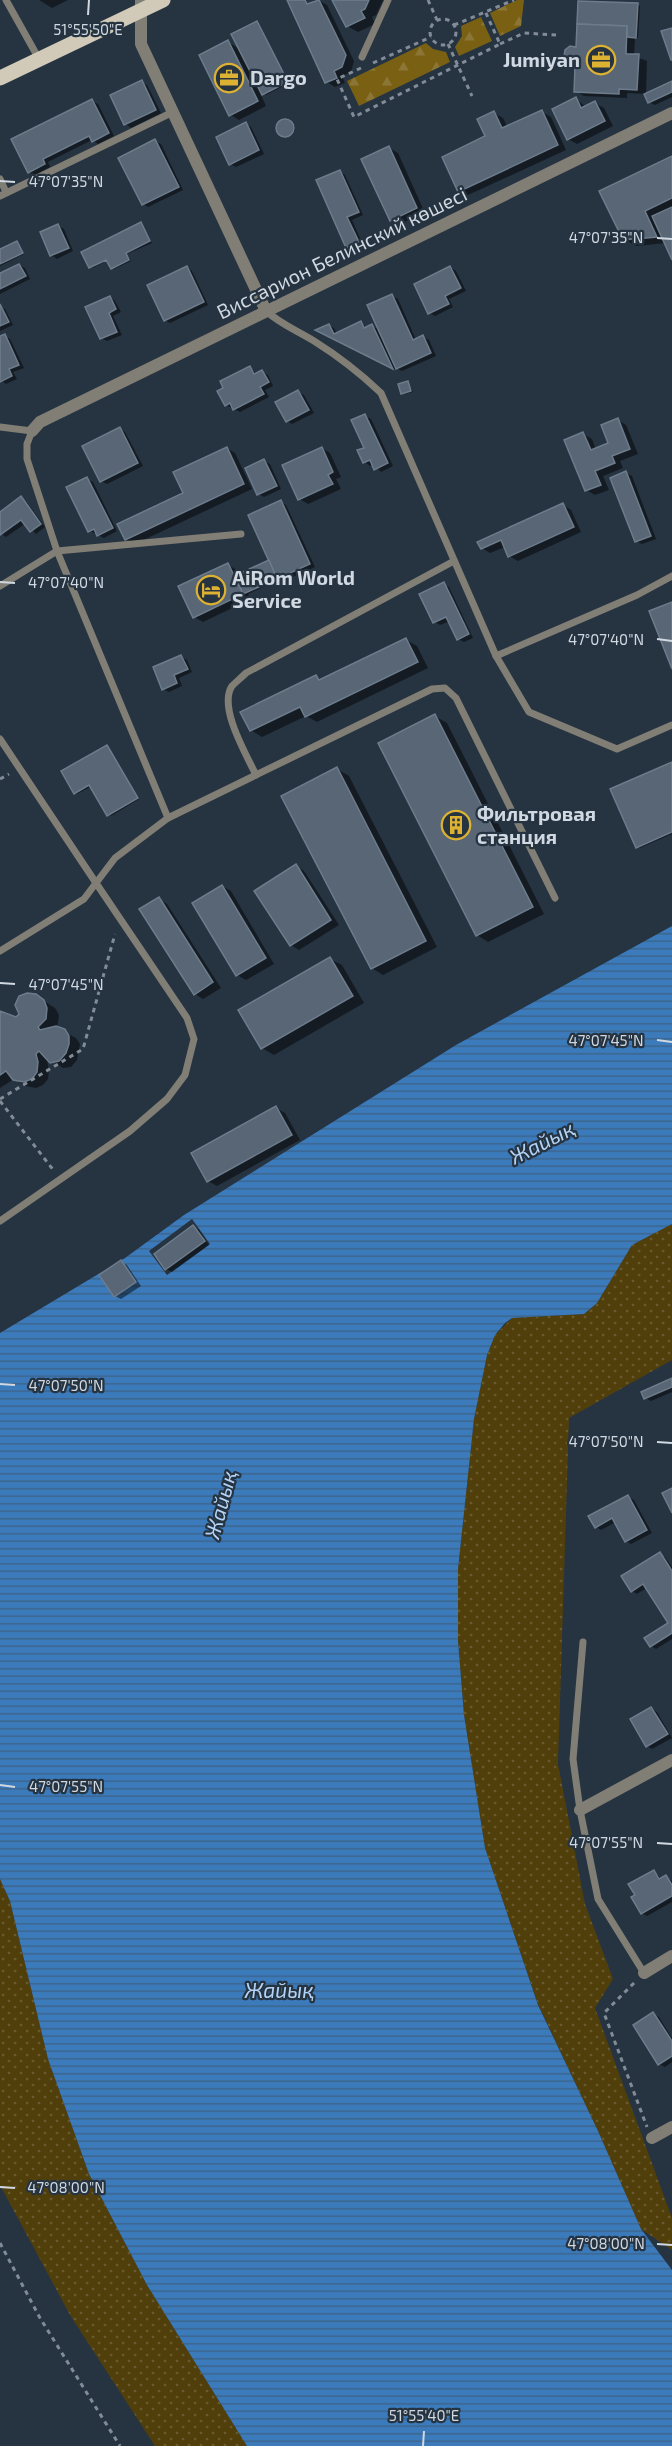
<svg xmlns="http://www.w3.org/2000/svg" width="672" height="2446" viewBox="0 0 672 2446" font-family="'Exo 2',sans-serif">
<defs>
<pattern id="grass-dots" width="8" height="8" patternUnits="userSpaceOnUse" patternTransform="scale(1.5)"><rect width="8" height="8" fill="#513f0b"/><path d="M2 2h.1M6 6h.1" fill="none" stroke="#695a2e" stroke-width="1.8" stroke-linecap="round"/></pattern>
<pattern id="forest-firs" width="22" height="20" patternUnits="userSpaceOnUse" patternTransform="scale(1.5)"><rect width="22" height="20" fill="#7a6013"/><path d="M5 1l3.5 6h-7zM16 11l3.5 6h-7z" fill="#8c7635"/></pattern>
<pattern id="water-rules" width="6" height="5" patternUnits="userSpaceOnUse" patternTransform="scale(1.5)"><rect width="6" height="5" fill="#3b7bbb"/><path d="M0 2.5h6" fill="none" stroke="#3c648b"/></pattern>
</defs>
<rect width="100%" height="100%" fill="#263341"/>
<g fill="url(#grass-dots)">
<path d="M672,1224V1360L569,1418L558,1764L585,1904L613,1979L595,2008L672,2218V2250L641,2229L598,2131L538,2004L485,1848L464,1715L458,1641V1569L474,1419L487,1355L495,1335L512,1318L584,1314L597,1303L632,1245Z"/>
<path d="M0,1879L10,1901L48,2059L89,2174L147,2285L247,2446H155L70,2315L0,2185Z"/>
</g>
<g fill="url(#forest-firs)">
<path d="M517,0H524L521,26L500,36L490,13Z"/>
<path d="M481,17L492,41L459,56L455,47L462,36L461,26Z"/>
<path d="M426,43L433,49L446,52L450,62L359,106L347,81Z"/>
</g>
<path fill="url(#water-rules)" d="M672,926V1224L632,1245L597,1303L584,1314L512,1318L505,1323L495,1335L487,1355L474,1419L458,1569V1641L464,1715L485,1848L538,2005L598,2131L641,2229L672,2270V2446H247L147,2285L89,2174L48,2059L10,1901L0,1879V1333L125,1258L184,1215L456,1045Z"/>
<path fill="#263341" d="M192,1219L210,1244L167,1275L149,1251Z"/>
<g fill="#0007">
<path d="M39,0H68L52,8Z"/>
<path d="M301,0L310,4L318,0L327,5L354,61L351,72L342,76L345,83L335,87L327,82Z"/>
<path d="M334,0H383L376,15L372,17L375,24L358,32L347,26Z"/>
<path d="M637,5L640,6L638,38H635L634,56L647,61L646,94L627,93V98L584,96L575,91L576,69L570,65L578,48Z"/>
<path d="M257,23L289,83L266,95L259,91L266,106L239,120L231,115L228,42L241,50Z"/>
<path d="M142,82L147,85L161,113L131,128L126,124L112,96Z"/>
<path d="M672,82V97L655,105L649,102Z"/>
<path d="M576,99L586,107L595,103L604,108L613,126L577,144L568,139Z"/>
<path d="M92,101L98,104L114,136L98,144L92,140L48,162L50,167L35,175L29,172Z"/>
<path d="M542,112L551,117L566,150L468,195L459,190L487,137L494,113L503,118L508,128Z"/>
<circle cx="287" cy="129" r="8"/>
<path d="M246,124L251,127L264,154L236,167L230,164Z"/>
<path d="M155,141L161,144L183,190L148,207L143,204Z"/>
<path d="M389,148L398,153L425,213L400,224L391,219Z"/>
<path d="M672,158V257L666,243L636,246L624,239Z"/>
<path d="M339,171L345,175L363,215L352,220L363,245L353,250L347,247Z"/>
<path d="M141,224L152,243L127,254L131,261L114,269L108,260L93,268L91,267Z"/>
<path d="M58,226L64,229L73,251L57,259L51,255Z"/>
<path d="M17,242L24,254L0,266V251Z"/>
<path d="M19,265L25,268L30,279L0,294V275Z"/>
<path d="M187,267L192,271L208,305L170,323L165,320Z"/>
<path d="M450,267L456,271L466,291L449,299L453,307L435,316L430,313Z"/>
<path d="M392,296L398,299L416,340L423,337L429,340L436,356L402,371L395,367L396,370L318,330L329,325L334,328L337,334L361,323L367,328L372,326L380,330Z"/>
<path d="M110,297L115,301L121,312L113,316L122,335L107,341L101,338Z"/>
<path d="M0,306L5,309L13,325L0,331Z"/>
<path d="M5,336L10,339L24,368L13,372L17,379L6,384L0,379V338Z"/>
<path d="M250,367L257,374L262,372L268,375L273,386L265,390L269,397L240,412L226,405Z"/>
<path d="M408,382L413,392L405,394L402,393Z"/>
<path d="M298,392L304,395L314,413L292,424L287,421Z"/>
<path d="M365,416L371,419L393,466L381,472L374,464L370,466L365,462L359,451L366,448Z"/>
<path d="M618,420L626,425L638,454L620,461L623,468L603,476L609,490L595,495L586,490L583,434L592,439L596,450L610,444Z"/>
<path d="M120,429L125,432L143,466L107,484L101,481Z"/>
<path d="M227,448L235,453L252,489L135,544L126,539L185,493Z"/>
<path d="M322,448L330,453L341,477L336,479L341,489L308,504L300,499Z"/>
<path d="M264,461L270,464L281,489L264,497L259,494Z"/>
<path d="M626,473L632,476L656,539L642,544L636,541Z"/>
<path d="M87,479L93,482L117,531L104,538L90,531Z"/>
<path d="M21,498L26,501L45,527L36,534L26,523L6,537L0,533V513Z"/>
<path d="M281,502L286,505L315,567L284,581L281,579L248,594L251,599L203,622L194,617L228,565L237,570L240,575L271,561Z"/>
<path d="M563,505L571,510L581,532L518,561L509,556L505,547L490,553L482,548Z"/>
<path d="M444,584L449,587L473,638L464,642L458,639L450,621L440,625L435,622Z"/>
<path d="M406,640L417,646L428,668L317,722L306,716L262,737L251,730L316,676L323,680Z"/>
<path d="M181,657L187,660L192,672L179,678L182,686L169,692L163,689Z"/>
<path d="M435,716L447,723L544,914L488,942L477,935Z"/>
<path d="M107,747L139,799L111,816L92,786L77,794L75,793Z"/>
<path d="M672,764V834L640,848L637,847Z"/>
<path d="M337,769L349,776L437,947L383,975L372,968Z"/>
<path d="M296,866L304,871L339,925L299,950L291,945Z"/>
<path d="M222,886L231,891L274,964L246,980L237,975Z"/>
<path d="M159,899L167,904L221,988L203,999L195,994Z"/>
<path d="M330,959L342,965L364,1003L274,1055L262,1048Z"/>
<path d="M36,996L55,1008L59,1015L57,1028L76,1038L80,1044L77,1060L71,1067L63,1068L49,1059L47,1060L49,1070L48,1079L43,1085L36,1088L26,1086L14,1079L0,1088V1012L16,1018Z"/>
<path d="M276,1108L285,1113L300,1140L217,1186L208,1181Z"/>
<path d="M193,1227L199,1230L209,1245L172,1272L166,1269Z"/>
<path d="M121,1262L127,1265L141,1286L121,1299L115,1296L101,1276Z"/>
<path d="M672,1379V1392L651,1401L646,1398Z"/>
<path d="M628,1497L634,1500L652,1533L631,1544L626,1541L616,1522L601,1530L596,1527Z"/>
<path d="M660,1554L665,1557L672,1567V1639L656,1649L651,1646L670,1623L648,1587L637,1594L632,1591Z"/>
<path d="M651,1708L657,1712L672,1738L652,1749L647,1746Z"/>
<path d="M654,1872L662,1879L666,1877L672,1881V1902L647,1916L642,1913Z"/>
<path d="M653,2014L659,2017L672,2038V2062L665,2067L659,2064Z"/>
</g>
<g fill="#586676" stroke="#6d7c8c" stroke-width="1.5">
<path d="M287,0H305L307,4L319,0L346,55L342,67L334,71L337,78L325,83Z"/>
<path d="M332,0H369L365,9L361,11L365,18L346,27Z"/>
<path d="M578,1L638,3L636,38L627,37V26L577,24Z"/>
<path d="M257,21L288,82L262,95L231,34Z"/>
<path d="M577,24L627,26L626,54H639L637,90L619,89V94L574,92L575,67L569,66L564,57L565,50L570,46L576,47Z"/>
<path d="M672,28V60H671L661,31Z"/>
<path d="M228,40L258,101L229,116L199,55Z"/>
<path d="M142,80L156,110L124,125L110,95Z"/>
<path d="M672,81V92L648,103L644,94Z"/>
<path d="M576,97L581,108L595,101L605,121L567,140L552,109Z"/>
<path d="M92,99L109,133L92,142L89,136L43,159L45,164L28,173L11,139Z"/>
<path d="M542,110L558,145L458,192L442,157L485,136L477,119L494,111L502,128Z"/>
<circle cx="285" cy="128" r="9"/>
<path d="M246,122L259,150L229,165L216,137Z"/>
<path d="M155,139L179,187L142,205L118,158Z"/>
<path d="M389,146L417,208L390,221L361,159Z"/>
<path d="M672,156V198L645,211L657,237L623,240L599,191Z"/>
<path d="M340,170L359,212L347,217L359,242L346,248L316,180Z"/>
<path d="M672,207V260L652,216Z"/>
<path d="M141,222L150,241L126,253L129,260L111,269L106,260L89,268L81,252Z"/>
<path d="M58,224L69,248L50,256L40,232Z"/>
<path d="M17,241L23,253L0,264V249Z"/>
<path d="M19,264L26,276L0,289V273Z"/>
<path d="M187,266L204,302L164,321L147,285Z"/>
<path d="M450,266L461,288L445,296L449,304L428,314L414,284Z"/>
<path d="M392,294L413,340L423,335L431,353L396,369L367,305Z"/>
<path d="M110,296L116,309L109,313L117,332L100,339L85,307Z"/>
<path d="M0,304L9,322L0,326Z"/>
<path d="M361,321L364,328L372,324L393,369L315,330L329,324L334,334Z"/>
<path d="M5,334L19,365L9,369L12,376L0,382V336Z"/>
<path d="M250,366L254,374L262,370L269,382L260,387L264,394L233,410L230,403L225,406L217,391L223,388L220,381Z"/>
<path d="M408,381L411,391L401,394L398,384Z"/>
<path d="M298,390L309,410L286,422L275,402Z"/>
<path d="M365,414L388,463L374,470L370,460L363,463L357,450L364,448L351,420Z"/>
<path d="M618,418L630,449L612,456L615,463L595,471L601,485L585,491L564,440L583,432L591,450L608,443L601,425Z"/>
<path d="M120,427L138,463L100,482L82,446Z"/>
<path d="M227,447L244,484L125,540L117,524L183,493L173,472Z"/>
<path d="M322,447L333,472L328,475L333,484L298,500L282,465Z"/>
<path d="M264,459L277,486L257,495L245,468Z"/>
<path d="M626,471L651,536L635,542L610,478Z"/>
<path d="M87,477L113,528L97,536L94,529L88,532L66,487Z"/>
<path d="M21,496L41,524L30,532L21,520L0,535V512Z"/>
<path d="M281,500L310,564L277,579L248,515Z"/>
<path d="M563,503L574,527L508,557L501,540L481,549L477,542Z"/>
<path d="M269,560L277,579L243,594L234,576Z"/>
<path d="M228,563L243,594L193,618L178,586Z"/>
<path d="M444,582L469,634L457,640L446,617L433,623L419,594Z"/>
<path d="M672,602V669L649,611Z"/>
<path d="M406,638L418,662L305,717L300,707L250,731L240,712L316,675L319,680Z"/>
<path d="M181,655L188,669L174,675L177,683L162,690L153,667Z"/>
<path d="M435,714L533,907L476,936L378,743Z"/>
<path d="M107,745L138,798L107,816L89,785L74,794L61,771Z"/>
<path d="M672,762V832L636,848L610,789Z"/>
<path d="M337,767L426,941L371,969L281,796Z"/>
<path d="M296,864L331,920L290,946L254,891Z"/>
<path d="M222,885L266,958L236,976L192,903Z"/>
<path d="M159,897L213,982L194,995L139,909Z"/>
<path d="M330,957L353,996L261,1049L238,1010Z"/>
<path d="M27,993L36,994L44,1000L47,1008L46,1019L38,1027L40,1030L56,1026L65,1029L69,1036V1044L66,1053L59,1061L50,1063L39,1051L36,1054L38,1062L37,1072L32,1079L24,1082L13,1080L6,1071L0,1075V1011L16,1017L19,1014L15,1005L19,996Z"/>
<path d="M276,1106L292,1135L207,1182L191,1153Z"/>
<path d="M193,1225L205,1241L165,1270L154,1254Z"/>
<path d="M121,1260L136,1282L114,1297L99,1275Z"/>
<path d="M672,1378V1387L644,1399L641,1392Z"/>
<path d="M672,1488V1513L662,1493Z"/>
<path d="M628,1495L647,1530L625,1542L612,1518L595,1528L588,1516Z"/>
<path d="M660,1552L672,1571V1633L650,1647L644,1638L668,1623L643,1584L631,1592L621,1576Z"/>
<path d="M651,1707L668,1734L646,1747L630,1719Z"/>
<path d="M654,1870L659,1879L666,1875L672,1885V1896L641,1914L631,1897L635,1895L628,1884Z"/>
<path d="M653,2012L672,2041V2056L658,2065L633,2025Z"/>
</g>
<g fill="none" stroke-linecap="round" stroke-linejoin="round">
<g stroke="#818c97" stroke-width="3" stroke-dasharray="4.5 4.5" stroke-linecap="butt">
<path d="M428,0L437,20"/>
<circle cx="443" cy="32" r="13"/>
<path d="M454,25L514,0"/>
<path d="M448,44L472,96"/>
<path d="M500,44L524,33L556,35"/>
<path d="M373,63L431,37"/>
<path d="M361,68L337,79L354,117L500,44L485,11"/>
<path d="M0,779L9,774"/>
<path d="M0,1099L83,1049L115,934"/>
<path d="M0,1101L54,1171"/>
<path d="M634,1983L604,2013L647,2127"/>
<path d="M0,2243L40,2318L120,2446"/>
</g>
<g stroke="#817e75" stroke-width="7">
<path d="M6,0L39,59"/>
<path d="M362,57L388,0"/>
<path d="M0,179L6,192"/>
<path d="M0,196L173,112"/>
<path d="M266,311C282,325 296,330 314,341C338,356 360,373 381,393L496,656L529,712L617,749L672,725"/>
<path d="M0,427L32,431L27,444V459L57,551L168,818"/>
<path d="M0,586L57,551L241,534"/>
<path d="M496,656L637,595L672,576"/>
<path d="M0,739L96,883L84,899L0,951"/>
<path d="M256,775C246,754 218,707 232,686C236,682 242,677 246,673L454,561"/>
<path d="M0,1221L130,1131L167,1099L185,1075L194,1039L187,1018L96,883L115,858L168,818L432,689L445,688L456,698L555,898"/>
<path d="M583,1642L573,1759L580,1810L598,1899L644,1973"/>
</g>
<g stroke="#817e75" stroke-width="12">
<path d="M141,0V44L266,311"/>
<path d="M32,431L40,422L672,113"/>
<path d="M580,1810L672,1760"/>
<path d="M644,1973L672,1956"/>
<path d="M652,2138L672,2127"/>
</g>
<path stroke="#d1cab8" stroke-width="15" d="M0,78L163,0"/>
</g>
<path fill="none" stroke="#d0d8e1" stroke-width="2" d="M88,15L89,0M0,181L15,182M657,238L672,239M0,582L15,583M657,639L672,641M0,983L15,984M657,1040L672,1042M0,1384L15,1385M657,1442L672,1443M0,1785L15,1787M657,1843L672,1844M0,2187L15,2188M657,2244L672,2245M423,2446L424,2431"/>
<defs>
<g id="office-ring" transform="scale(1.5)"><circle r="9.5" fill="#263341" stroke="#ddb233" stroke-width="1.5"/><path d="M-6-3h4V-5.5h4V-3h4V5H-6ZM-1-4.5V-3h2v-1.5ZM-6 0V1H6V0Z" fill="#ddb233"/></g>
<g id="hotel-ring" transform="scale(1.5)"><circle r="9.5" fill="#263341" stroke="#ddb233" stroke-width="1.5"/><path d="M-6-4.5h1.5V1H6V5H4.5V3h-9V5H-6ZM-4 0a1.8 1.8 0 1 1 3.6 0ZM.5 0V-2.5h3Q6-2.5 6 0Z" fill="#ddb233"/></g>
<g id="building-ring" transform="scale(1.5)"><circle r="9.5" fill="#263341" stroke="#ddb233" stroke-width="1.5"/><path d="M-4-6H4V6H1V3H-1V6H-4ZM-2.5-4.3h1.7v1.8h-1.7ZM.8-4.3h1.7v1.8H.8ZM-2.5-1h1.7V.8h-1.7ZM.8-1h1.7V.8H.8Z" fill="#ddb233"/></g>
</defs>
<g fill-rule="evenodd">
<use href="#office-ring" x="601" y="60"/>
<use href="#office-ring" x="229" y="78"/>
<use href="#hotel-ring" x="211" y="590"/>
<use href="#building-ring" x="456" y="825"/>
</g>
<g text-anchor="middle" stroke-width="4.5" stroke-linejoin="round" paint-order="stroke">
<g font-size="20" font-weight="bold" fill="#d0d8e1" stroke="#263341" text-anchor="start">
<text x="580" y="67" text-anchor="end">Jumiyan</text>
<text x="250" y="85">Dargo</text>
<text x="232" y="585">AiRom World<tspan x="232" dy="23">Service</tspan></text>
<text x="477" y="821">Фильтровая<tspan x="477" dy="23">станция</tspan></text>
</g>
<g font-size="20" fill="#d0d8e1" stroke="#263341">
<text transform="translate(342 253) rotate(-26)" y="7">Виссарион Белинский көшесі</text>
</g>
<g font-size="21" font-style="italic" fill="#b3d3f6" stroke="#263341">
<text transform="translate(542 1143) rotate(-27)" y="7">Жайық</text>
<text transform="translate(221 1505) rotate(-75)" y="7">Жайық</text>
<text x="279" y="1998">Жайық</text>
</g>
</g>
<g font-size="15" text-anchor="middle" fill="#d0d8e1" stroke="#263341" stroke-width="4.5" stroke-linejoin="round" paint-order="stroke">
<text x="88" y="35">51°55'50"E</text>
<text x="66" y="187">47°07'35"N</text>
<text x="606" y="243">47°07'35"N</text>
<text x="66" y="588">47°07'40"N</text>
<text x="606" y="645">47°07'40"N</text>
<text x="66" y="990">47°07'45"N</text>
<text x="606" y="1046">47°07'45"N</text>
<text x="66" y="1391">47°07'50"N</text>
<text x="606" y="1447">47°07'50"N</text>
<text x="66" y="1792">47°07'55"N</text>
<text x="606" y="1848">47°07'55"N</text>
<text x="66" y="2193">47°08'00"N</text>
<text x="606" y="2249">47°08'00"N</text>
<text x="424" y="2421">51°55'40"E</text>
</g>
</svg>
